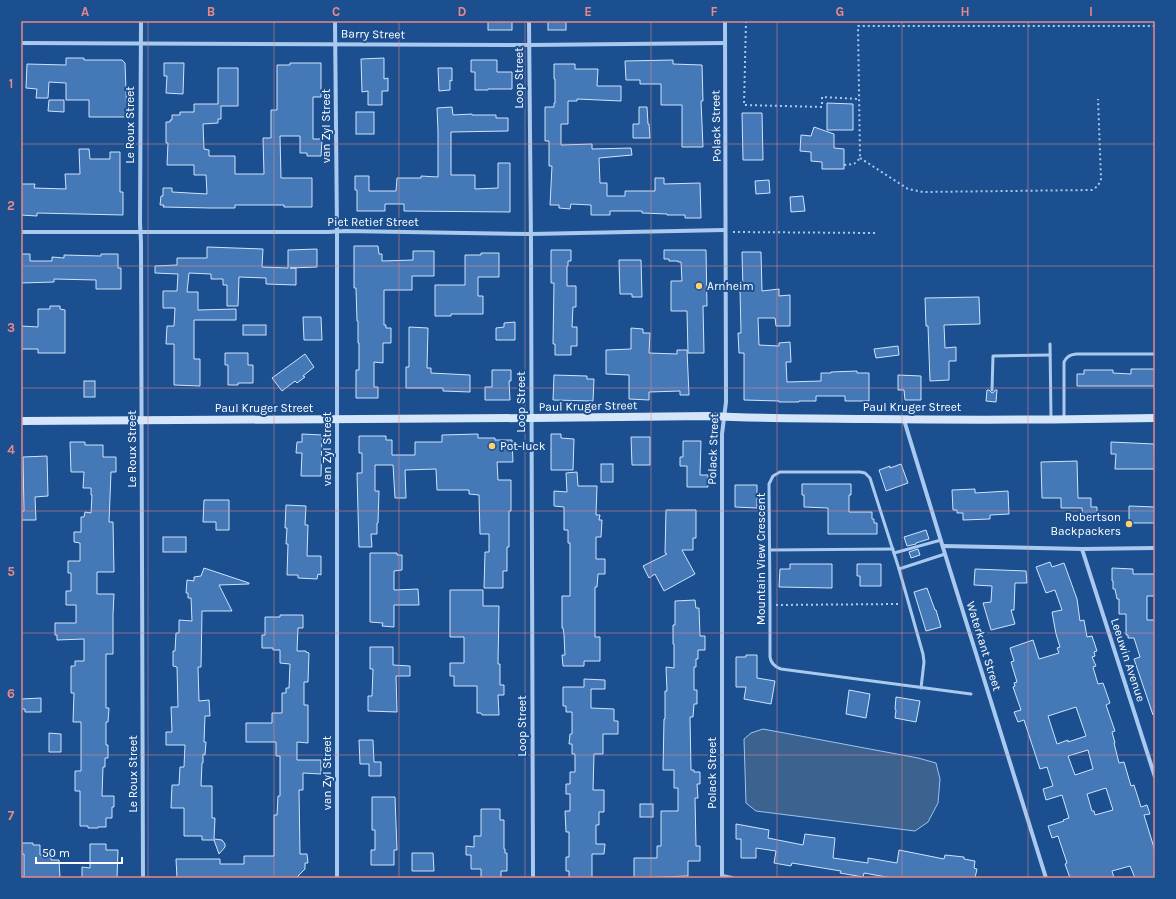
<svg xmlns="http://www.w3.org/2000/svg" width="1176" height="899" viewBox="0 0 1176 899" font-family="Karla,sans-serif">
<rect width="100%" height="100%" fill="#1b4f8f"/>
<path fill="#3c6290" stroke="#9cc4f0" d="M763,729L918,758L936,763L940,779L938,803L928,822L915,831L756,811L746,803L744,739L751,733Z"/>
<g fill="#4478b7" stroke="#cfe3fa" fill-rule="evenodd">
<rect x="488" y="21" width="24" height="9"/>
<rect x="548" y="21" width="18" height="9"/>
<path d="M66,58H84V60H122L125,63L127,117H89V100H66V83L49,82L48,98H36L37,89L26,88L27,64L66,65Z"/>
<path d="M384,58V79L388,78V91H382V105H368V91L362,92L361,59Z"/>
<path d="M471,60H497V72H512V89H488V90H475V72H471Z"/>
<path d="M673,60V64L702,65L703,101H701L703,147H682V105H661V84H640V80H626L625,61Z"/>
<path d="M164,63H184L183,94L166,93L167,76H164Z"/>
<path d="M290,63H321V97H313V139H322L321,156H307V153H300V136H280L281,178H312V207H284V205H235V208H210L163,207L164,205H160L161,196H163V188H172V192L207,194L206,175H194V165H167L168,143H166V122H170V120H172V115H180V112H194V104H218V68H238V106H221V119H218V123L203,124L204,149L209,150V156H235V174H264L263,138H271V110H277V65H290Z"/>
<path d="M554,64H575V69H598L597,86H621V101L577,99V101H568V124H561V145L592,144V149L631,148L632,155L599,158L600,183H607V196H625V191H655V178H664V184L700,183L701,218H685V215H667V214L642,213V211H610V215H591V205L571,204L570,209L559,208V205H550L552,166H549V141H545V107H554V103H555V79H554Z"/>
<path d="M438,68H452V81L450,80V90L439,91Z"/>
<path d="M49,100H64V112L48,111Z"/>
<path d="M827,103L853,104V130H827Z"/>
<path d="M452,107L453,115L472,114V115H496V118H508V131L451,132V175H475V189L498,188V163H510V212L404,211V204H385V211H357V190H355V176H369V191H396L397,178H421V176L438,177V131L437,108Z"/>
<path d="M639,107H647L648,124H649L650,138H633V124H639Z"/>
<rect x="356" y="112" width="18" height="22"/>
<path d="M742,113H762L763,160H743Z"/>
<path d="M814,127L834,134V148L844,149V169H822V162L811,161V152L800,151L801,135L811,136Z"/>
<path d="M79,149H89L90,159H110V152H120V192H123V215L37,213V216L21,215V184H35L34,188L66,189L65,174H80Z"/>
<path d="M769,180L770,193L756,194L755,181Z"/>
<path d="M803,196L805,211L791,212L790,197Z"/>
<path d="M354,246H378L379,254H382V261L413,260V251H434V276H412V290H384V325H386V328H391V343H383V363L374,362V387H378V398H356V370H359V343H358V321H357L356,288H354Z"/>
<path d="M207,247L263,249L262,267L288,268V250L317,249V267L290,268H296V285L266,284V278L239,277L238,306H227V285H223V279H211V274L189,273L187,292H198V310L236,309V320H194V359H200V386L174,385V344H166L167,326H174L175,308H163V291H177L178,274L155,273V266L177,265V258H207Z"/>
<path d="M551,250H571V261H568V266H567V286H576V307H573L572,327H577V346H571V355H555V344H553L554,283H551Z"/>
<path d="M664,250H706L707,306H703L704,353H688L687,311H671V281H682L681,262H678V261H669V259H664Z"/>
<path d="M742,252H761L762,291L779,289V296L790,295V326H776L775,318H758L759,345L779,346V343L790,342L791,362H786L787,382L821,381V373H831V372L857,371V373H869V401H845V396H816V401H799V402H779V401L744,400V353H739L738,333H741L740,289H743Z"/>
<path d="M481,253H499V277H478V296H483V314H451V316H435V285H465V255H481Z"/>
<path d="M21,254H30V261H52V257L64,258V255L101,256V254H118V268H121V289H96V280L54,279V282L21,283Z"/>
<path d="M619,260H641L642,297H632V294H620Z"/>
<path d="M979,297L980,324L944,325L945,348L956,347V361H949V380L930,381L928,326H926L925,298Z"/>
<path d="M50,306H60V309L65,310V353H38V349H21V326L38,327V309H50Z"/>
<path d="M303,317H321L322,340H304Z"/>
<path d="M515,322V340H496V328L504,327V323Z"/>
<rect x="243" y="325" width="23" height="10"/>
<path d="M409,327L428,328L427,368H431V373L470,375V392L443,391V388H406V367H409Z"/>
<path d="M631,328L643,329V333H650L649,353L677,354V350H687L689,395H680V391L649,392V400L629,399V375L606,374V350L631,349Z"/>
<path d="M898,346L899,355L876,358L874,349Z"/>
<path d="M225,353H248V365H253V383H238V385H228V365H225Z"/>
<path d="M305,354L314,367L303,376L305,377L297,383L295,381L282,391L272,378Z"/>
<path d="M1131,369H1155V386H1077V374H1084V370H1113V373L1131,374Z"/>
<path d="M492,370H511V381H509L510,400H485V387H492Z"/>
<path d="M554,375L587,376V379H594L593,401L553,400Z"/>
<path d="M898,375L921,376V400H905L904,390H898Z"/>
<rect x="84" y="381" width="11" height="16"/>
<path d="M987,390H989L992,393L994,392L995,390H997L996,402L986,401Z"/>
<path d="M302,434L322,435L321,476H301L302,453H296L297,442H302Z"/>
<path d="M478,434V438H495V440H512L513,462H497L498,480H511V511H509V547H507V571H503V588H484L485,552H489V534H480L479,495L469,494V490H437L436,469L405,470L406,498H395L393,465H375V491H379L378,523H377V534H371L372,547H359L357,473H362V453H359V436H386V440H392V455H415V442H442V435Z"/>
<path d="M551,434H561V438L574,439L573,470H551Z"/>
<path d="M631,437H650V465H632Z"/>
<path d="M683,441H701L700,475H708V487H687V466H680V457H683Z"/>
<path d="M70,442H85V445H103V457H116V472H111L109,522H113L114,572H97V594H114L113,615V654H106V708H109L108,722H106V745H108V758H105V767H103L102,796H114V807H112V818H106V827H98V828H88V826H80V791H75V771H81V722H73L74,693H71V666H75V661H84V639L57,640V635H55V623H76V605H66V591H71V573H68V561H80V543L74,542V532H81V517H84L85,512L91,513L92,495H91V488H83L84,472H71Z"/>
<path d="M1111,442L1154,444L1155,469H1115L1116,454H1111Z"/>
<path d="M47,456L48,496L35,497L36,520H21V511H24L23,457Z"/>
<path d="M1077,461L1078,498H1091V507H1097V519L1083,520L1082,508H1061V498H1042L1041,462Z"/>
<rect x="601" y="464" width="12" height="18"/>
<path d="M901,464L908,483L886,491L879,470L890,466V468Z"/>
<path d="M577,472L578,486H597L596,515H600L599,520H602L601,537H596V559H605V574H598L597,587H595V637H600V661H584V666H563L562,655H565L564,635L563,628H562V596H570V543H568V530H564V507L554,506V491L567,492L566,473Z"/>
<path d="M802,484H851V495H849V512H872V519H874V523H877V534H828V508L804,507V495H802Z"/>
<path d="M735,485H757V508L735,507Z"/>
<path d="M975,489V493L1008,491L1009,514L990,515V519L963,520V513H957V510H953L952,490Z"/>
<path d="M204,500H229V530H216V522H203Z"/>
<path d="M286,505L306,506L305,525H308L307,556H321V575L318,574L317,579L298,578V575H287L288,544H286L287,528H285Z"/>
<path d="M1129,506L1155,507V523H1129Z"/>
<path d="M666,510H696V538H693V550H682L695,574L664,591L655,574L649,578L643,566L667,554L665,553Z"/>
<path d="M926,530L929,539L916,543V544L907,546L904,537Z"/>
<rect x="163" y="537" width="23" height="15"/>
<path d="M918,549L920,555L911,558L909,552Z"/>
<path d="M370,553H397V555H402V570L394,571V590L418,589L419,605H394V627L382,626L383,623L370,622Z"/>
<path d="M1050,562L1052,567L1064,563L1077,599L1080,621L1084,620L1087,637L1092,636L1097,651L1094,652L1095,656L1092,657L1096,666L1093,667L1098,684L1103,683L1110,703L1106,705L1115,731L1112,732L1115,743H1114L1119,763L1124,762L1131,786L1134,785L1141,807L1147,805L1150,814L1144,815L1155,851V878H1135L1130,866L1112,871L1114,878H1070L1065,864L1067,863L1058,836L1052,838L1048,826L1064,821L1063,820L1069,818L1062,795L1046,800L1043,789L1053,786L1047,767L1040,769L1024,720L1018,722L1014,712L1021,710L1013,687L1015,686L1014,683L1017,682L1011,662L1014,661L1010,648L1033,640L1039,659L1059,653L1057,648L1060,647L1056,634L1052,612L1062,610L1055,590L1046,593L1036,567ZM1076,707L1086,736L1068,742V740L1057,744L1048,716ZM1088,750L1093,769L1075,775L1068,756ZM1106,788L1113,810L1095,815L1094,811H1092L1087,794Z"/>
<path d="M790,564H832V588L779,587L780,569H790Z"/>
<path d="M857,564H881V586H860V576H857Z"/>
<path d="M204,568L249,583V584L219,585L232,611H202L201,667H198L199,701L209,700L210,716H205L204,742H206L205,755L203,754V763H202L201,786H212V818H215L214,839L222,840L225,844V847L219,854L214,840H202V836H184V808H171L172,785H179L180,767H184L185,745H166V732H172L171,707H178L177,667L173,666V651H175L176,633H179V620L192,621L191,598H188V593H186L187,580L194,581V577L201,576Z"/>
<path d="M1112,568L1133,569V574H1155V596H1147V620H1155V715H1153L1134,659L1140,657L1134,638H1128V635H1126V614H1119V599H1117L1115,589H1113V581H1112Z"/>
<path d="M975,569L1026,571L1027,583H1015L1014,610H1011L1015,624L991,630L983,603L991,602L992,586L974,585Z"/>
<path d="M927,588L935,610H936L941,627L926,631L914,592Z"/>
<path d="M450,590H483V606H499L498,664H500V685H504V695H498L499,715H482L481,713H477V686H454V676H450V663H464V637H450Z"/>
<path d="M695,600L696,608H699L700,636H705V650H698V659H696V667H694V690H697V704H694L693,717H690L691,770H694V772H700V784H697L698,798H695L696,846H700V861H688V876L634,878V858H657V846H661V811H678V788H674V770H663L664,719H665V691H667L666,667L674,668V644H673V625H675V601Z"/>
<path d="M280,615H303V628H298L297,651H306V652L309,653L308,682H304V705H308V743L297,742V760H321V774L303,773V790H299L300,854H307L308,863H305V869L296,878H177L176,859H220V864H244V856H274V815H277L278,796H280V756H276V742H246V723H272V713H282V693H286V688H289L290,664L280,663V650H273V648H262V635H265V617H280Z"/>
<path d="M370,647H393V665L410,666V676H396L397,712L368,711V696H372L373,669H370Z"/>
<path d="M746,655H757V678L775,681L771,704L744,699L746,687H736V657H746Z"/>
<path d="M584,679L605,680V689H591V708L614,709V721H618V734H603V754H594L593,790H604V812H599V825H596V844H605L604,854H592V878H569V871H566V857H569V832H566L565,811H570V794H566V784H570V772H575V754H572V744H569L570,734H572V712H566V706H563V687H584Z"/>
<path d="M849,690L870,694L866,718L846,714Z"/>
<path d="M896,697L920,701L916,722L895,718L896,710L895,709Z"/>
<path d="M41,698V712H25V709H21V699Z"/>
<path d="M49,733L61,734V752H49Z"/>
<path d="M359,740H373L374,762H381V776H369V764H360Z"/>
<path d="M372,797H395L397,850H394V865H371V850H375V830H372Z"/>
<rect x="640" y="804" width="13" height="13"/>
<path d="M481,809H500V820H504V849H505V853H507V871H501V878H481V869H471V855H466V846L474,847V836H481Z"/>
<path d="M736,824L769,830L768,838L803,845L805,834L835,838L833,858L868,863V858L897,863L899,850L944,859L945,855L964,857V859L975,861L974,868L977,869L975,878H892L864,873L863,877L840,873L841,871L792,863L791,866L774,863L776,851L756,848V858H741V839H736Z"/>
<path d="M22,843H33V845H40V855H51V860H59L60,878H24V854H22Z"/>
<path d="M90,844H106V850H118L117,878H82V867L90,868Z"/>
<path d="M412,853H433L434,871H412Z"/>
</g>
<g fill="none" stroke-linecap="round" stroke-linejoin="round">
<g stroke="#a9c9ee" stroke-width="2" stroke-dasharray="2 3" stroke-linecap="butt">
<path d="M746,21L744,105L822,107V97L859,99"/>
<path d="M860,158L908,189L923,192L1092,190L1098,186L1101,179L1098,99"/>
<path d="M844,165C853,164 856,165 860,157L858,26H1155"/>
<path d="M733,232L875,233"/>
<path d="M776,605L901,604"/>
</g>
<g stroke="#a9c9ee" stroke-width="3">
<path d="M1050,344L1051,418"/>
<path d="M992,390L993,356L1050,355"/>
<path d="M1064,418V362C1067,356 1070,355 1076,354H1155"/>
<path d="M770,550L893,549"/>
<path d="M894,553L941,540"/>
<path d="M899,569L945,554"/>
<path d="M921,688L924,662L923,654L899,569L870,478L865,473L860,472H780L773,476L769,484L770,605V657C771,664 775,667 781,669L971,694"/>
</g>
<g stroke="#a9c9ee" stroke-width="4">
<path d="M141,21L140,223L141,242L143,878"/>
<path d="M335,21L337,231V878"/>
<path d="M529,21L531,243L533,878"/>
<path d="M21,43L529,45L725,43"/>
<path d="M21,232H328L345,231L531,234L725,230"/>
<path d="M904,420L945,554L1046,878"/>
<path d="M943,546L1082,549L1155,548"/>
<path d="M1082,549L1155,777"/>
<path d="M722,876L732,878"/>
<path d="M722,878V434L726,402L725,21"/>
</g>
<path stroke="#d6e6fa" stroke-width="8" d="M21,421L531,418L709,416C761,419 814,418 867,419C963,420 1059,420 1155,418"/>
</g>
<path fill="none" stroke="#e88989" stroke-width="1" stroke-opacity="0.55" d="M148,21V878M274,21V878M399,21V878M525,21V878M651,21V878M777,21V878M902,21V878M1028,21V878M21,144H1155M21,266H1155M21,388H1155M21,511H1155M21,633H1155M21,755H1155"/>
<g fill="#ffd166" stroke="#1b4f8f" stroke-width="1.5">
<circle cx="699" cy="286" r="4"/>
<circle cx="492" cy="446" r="4"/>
<circle cx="1129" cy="524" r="4"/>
</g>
<g text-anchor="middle" stroke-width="4" stroke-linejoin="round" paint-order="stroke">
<g font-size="12" fill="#fff" stroke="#1b4f8f">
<text transform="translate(373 34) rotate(1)" y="4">Barry Street</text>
<text transform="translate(519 78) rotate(-90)" y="4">Loop Street</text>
<text transform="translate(130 125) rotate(-90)" y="4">Le Roux Street</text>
<text transform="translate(326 126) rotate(-90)" y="4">van Zyl Street</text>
<text transform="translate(716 126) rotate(-91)" y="4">Polack Street</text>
<text x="373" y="226">Piet Retief Street</text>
<text transform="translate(521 402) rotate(-90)" y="4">Loop Street</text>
<text transform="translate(588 406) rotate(-1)" y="4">Paul Kruger Street</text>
<text x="912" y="411">Paul Kruger Street</text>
<text x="264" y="412">Paul Kruger Street</text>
<text transform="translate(132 449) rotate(-90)" y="4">Le Roux Street</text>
<text transform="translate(327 449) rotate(-90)" y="4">van Zyl Street</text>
<text transform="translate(713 449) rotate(-88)" y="4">Polack Street</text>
<text transform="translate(761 559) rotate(-90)" y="4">Mountain View Crescent</text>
<text transform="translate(984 646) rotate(73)" y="4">Waterkant Street</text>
<text transform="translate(1128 660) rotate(72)" y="4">Leeuwin Avenue</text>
<text transform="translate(522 726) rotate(-90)" y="4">Loop Street</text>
<text transform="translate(327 773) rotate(-90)" y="4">van Zyl Street</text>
<text transform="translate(712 773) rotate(-90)" y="4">Polack Street</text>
<text transform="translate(133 774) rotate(-90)" y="4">Le Roux Street</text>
</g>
<g font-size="12" fill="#fff" stroke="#1b4f8f" text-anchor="start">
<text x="707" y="290">Arnheim</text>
<text x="500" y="450">Pot-luck</text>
<text x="1121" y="521" text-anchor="end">Robertson<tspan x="1121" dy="14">Backpackers</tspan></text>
</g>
</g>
<rect width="1176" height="899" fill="none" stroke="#1b4f8f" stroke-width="44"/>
<path d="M36 857v6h86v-6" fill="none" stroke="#ffffff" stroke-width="2"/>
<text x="42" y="857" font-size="12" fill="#ffffff" stroke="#1b4f8f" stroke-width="3" paint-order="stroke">50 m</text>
<rect x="22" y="22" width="1132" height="855" fill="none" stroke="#e88989" stroke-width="1.5"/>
<g font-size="13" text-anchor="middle" font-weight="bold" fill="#e88989">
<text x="85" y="16">A</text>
<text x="211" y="16">B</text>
<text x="336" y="16">C</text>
<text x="462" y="16">D</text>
<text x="588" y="16">E</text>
<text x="714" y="16">F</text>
<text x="840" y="16">G</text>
<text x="965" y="16">H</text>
<text x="1091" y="16">I</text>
<text x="11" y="88">1</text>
<text x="11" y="210">2</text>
<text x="11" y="332">3</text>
<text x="11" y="454">4</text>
<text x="11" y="576">5</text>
<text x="11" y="698">6</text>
<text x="11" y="820">7</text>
</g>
</svg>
